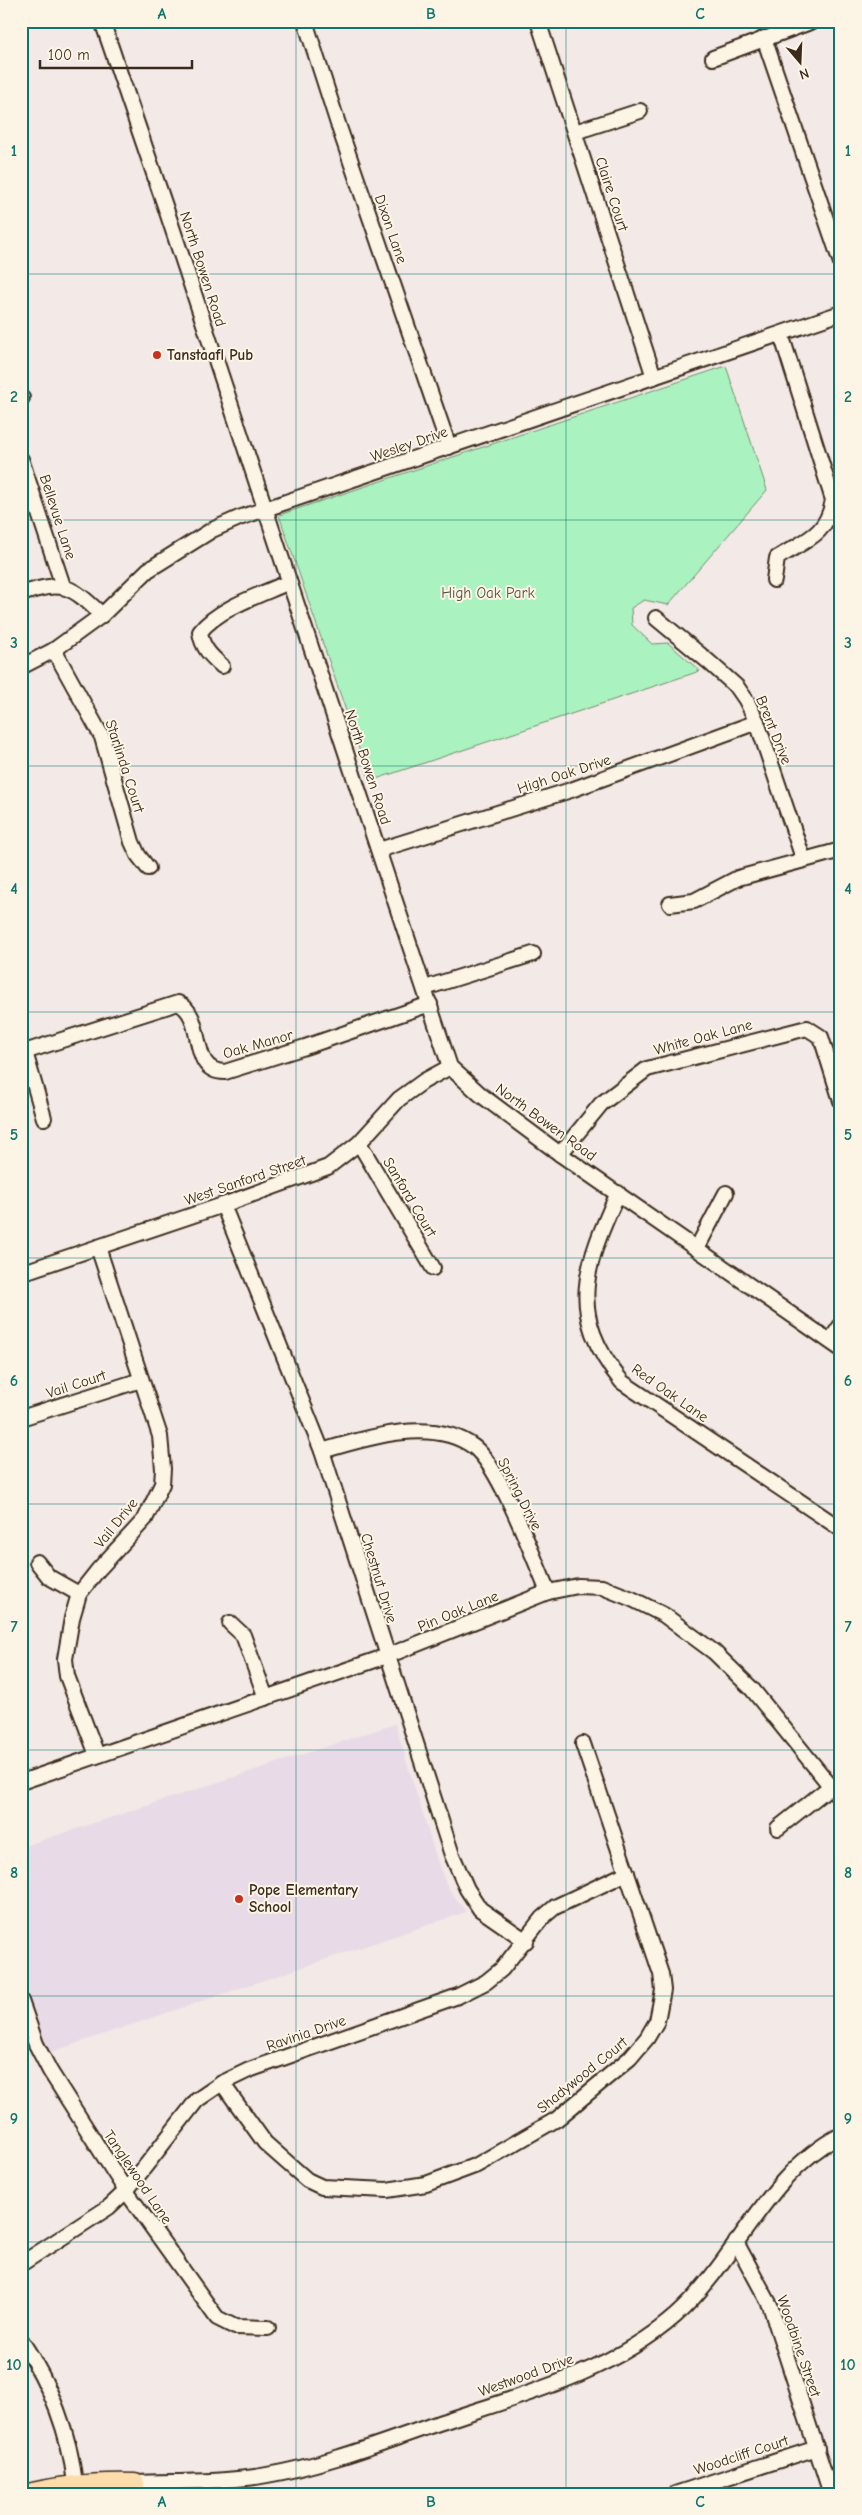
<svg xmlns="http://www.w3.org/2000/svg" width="862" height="2515" viewBox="0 0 862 2515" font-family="'Comic Neue',sans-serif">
<rect width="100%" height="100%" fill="#f3e9e6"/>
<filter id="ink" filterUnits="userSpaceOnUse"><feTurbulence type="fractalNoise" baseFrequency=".02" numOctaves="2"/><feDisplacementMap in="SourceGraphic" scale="10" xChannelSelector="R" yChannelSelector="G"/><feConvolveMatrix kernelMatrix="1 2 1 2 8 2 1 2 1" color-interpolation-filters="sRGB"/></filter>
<g filter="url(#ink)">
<path fill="#e8dbe7" d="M395,1724L438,1863L447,1886L466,1912L48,2053L21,1972V1847Z"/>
<path fill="#aaf2bf" stroke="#728e6e" d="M726,366L767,490L668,605L644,600L631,608L632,625L652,644L668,643L700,671L370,781L279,515Z"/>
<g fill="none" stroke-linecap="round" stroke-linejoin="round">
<g stroke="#3b2a1e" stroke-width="18">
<g id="minor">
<path d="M102,21L165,206L450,1067L481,1095L560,1154L841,1349"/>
<path d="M305,21L339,127L449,447"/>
<path d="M538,21L654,377"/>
<path d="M764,38L841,263"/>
<path d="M713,58L813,21"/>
<path d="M575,132L640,111"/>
<path d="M21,399L22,398"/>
<path d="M21,459L63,586"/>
<path d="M774,580L777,558C805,540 827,536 833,500L781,334"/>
<path d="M21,594C64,580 70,585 102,615"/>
<path d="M656,618L709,662L737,687L746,700L757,722L803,858"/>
<path d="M54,650L102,737L132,842L138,855L148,868"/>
<path d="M222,666C211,656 202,648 200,632C218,608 263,594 289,582"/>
<path d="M21,667L54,650L102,615L148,570L212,530L239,518L841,313"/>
<path d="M379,850L571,790L757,722"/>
<path d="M670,904L694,901L738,878L841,850"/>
<path d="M425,988L533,954"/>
<path d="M25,1052L44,1118"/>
<path d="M21,1053L178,1003C207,1016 187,1072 225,1072L305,1047L430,1004"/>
<path d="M359,1143L433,1268"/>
<path d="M560,1154L601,1104L647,1069L807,1028L821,1037L841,1101"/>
<path d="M618,1193C585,1266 566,1313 622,1382L841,1529"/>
<path d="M223,1205L322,1451L452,1855L467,1889L480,1909L526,1941"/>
<path d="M697,1248L726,1193"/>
<path d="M21,1273L223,1205L328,1167L359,1143L399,1099L424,1081L450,1067"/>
<path d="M830,1341L841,1325"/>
<path d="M21,1418L141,1380"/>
<path d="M322,1451C365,1438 433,1416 474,1447C500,1467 534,1559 548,1592"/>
<path d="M37,1562L49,1577L79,1594"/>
<path d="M230,1623L243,1635L266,1698"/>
<path d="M97,1755L67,1676L65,1659L72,1618L79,1594L98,1570L145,1519L162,1484L163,1469L160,1436L98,1247"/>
<path d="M21,1782L387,1656L548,1592L578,1586L602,1587L632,1599L664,1615L714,1652L752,1689L841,1799"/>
<path d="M778,1828L831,1786"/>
<path d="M21,2001L36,2044L50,2071L126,2191L217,2318L235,2327L268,2328"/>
<path d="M222,2083L265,2143L307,2180L322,2187L387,2190L426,2184L477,2165L557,2119L630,2058L647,2038L657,2021L663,1990L661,1974L583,1744"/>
<path d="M736,2242L770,2305L831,2494"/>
<path d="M21,2264L109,2207L126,2191L197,2100L222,2083L249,2070L458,1996L486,1982L502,1969L542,1918L555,1907L627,1873"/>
<path d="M21,2340C50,2384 69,2431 75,2483"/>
<path d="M135,2483C178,2481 224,2483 267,2475C325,2465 381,2443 436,2424C518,2396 609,2374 675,2316C737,2261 765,2174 841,2135"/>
<path d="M675,2494L817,2448"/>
</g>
</g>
<g stroke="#3b2a1e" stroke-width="21">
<path id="major" d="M25,2494C62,2484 97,2482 135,2483V2494"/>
</g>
<use href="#minor" stroke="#fcf5e5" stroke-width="14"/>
<use href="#major" stroke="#fddcac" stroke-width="18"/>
</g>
</g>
<path fill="none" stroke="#0f766e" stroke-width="1" stroke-opacity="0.55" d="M296,21V2494M566,21V2494M21,274H841M21,520H841M21,766H841M21,1012H841M21,1258H841M21,1504H841M21,1750H841M21,1996H841M21,2242H841"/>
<g fill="#c8321e" stroke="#fcf5e5" stroke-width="2">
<circle cx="157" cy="355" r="5"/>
<circle cx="239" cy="1899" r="5"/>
</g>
<g text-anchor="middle" stroke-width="4" stroke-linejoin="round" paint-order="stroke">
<g font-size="15" fill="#3b2a1e" stroke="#fcf5e5">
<text transform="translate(612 194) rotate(72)" y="5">Claire Court</text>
<text transform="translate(391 229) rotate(71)" y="5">Dixon Lane</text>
<text transform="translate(203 269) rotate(72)" y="5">North Bowen Road</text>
<text transform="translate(409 444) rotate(-19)" y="5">Wesley Drive</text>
<text transform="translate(58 517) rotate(72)" y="5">Bellevue Lane</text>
<text transform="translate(774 730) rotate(68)" y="5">Brent Drive</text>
<text transform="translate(125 766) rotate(72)" y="5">Starlinda Court</text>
<text transform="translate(368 767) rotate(72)" y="5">North Bowen Road</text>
<text transform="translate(564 774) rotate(-18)" y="5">High Oak Drive</text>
<text transform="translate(703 1037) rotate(-15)" y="5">White Oak Lane</text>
<text transform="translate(258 1044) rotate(-16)" y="5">Oak Manor</text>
<text transform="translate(546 1122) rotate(36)" y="5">North Bowen Road</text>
<text transform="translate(245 1180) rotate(-19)" y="5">West Sanford Street</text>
<text transform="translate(410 1197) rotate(59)" y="5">Sanford Court</text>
<text transform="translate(76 1384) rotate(-18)" y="5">Vail Court</text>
<text transform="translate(670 1393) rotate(35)" y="5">Red Oak Lane</text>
<text transform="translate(520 1494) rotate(63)" y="5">Spring Drive</text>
<text transform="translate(116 1523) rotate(-51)" y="5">Vail Drive</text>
<text transform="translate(379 1578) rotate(73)" y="5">Chestnut Drive</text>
<text transform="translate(458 1611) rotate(-22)" y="5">Pin Oak Lane</text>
<text transform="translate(306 2033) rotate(-19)" y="5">Ravinia Drive</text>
<text transform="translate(582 2075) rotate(-39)" y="5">Shadywood Court</text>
<text transform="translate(138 2177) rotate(56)" y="5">Tanglewood Lane</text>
<text transform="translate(799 2346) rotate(71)" y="5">Woodbine Street</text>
<text transform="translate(526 2375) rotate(-20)" y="5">Westwood Drive</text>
<text transform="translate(741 2455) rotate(-18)" y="5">Woodcliff Court</text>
</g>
<g font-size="15" font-weight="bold" fill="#3b2a1e" stroke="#fcf5e5" text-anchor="start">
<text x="167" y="360">Tanstaafl Pub</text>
<text x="249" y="1895">Pope Elementary<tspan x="249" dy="17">School</tspan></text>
</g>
<g font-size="15" fill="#51523e" stroke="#fcf5e5">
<text x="488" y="598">High Oak Park</text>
</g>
</g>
<rect width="862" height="2515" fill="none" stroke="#fcf5e5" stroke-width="55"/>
<g transform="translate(800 62) rotate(161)" stroke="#fcf5e5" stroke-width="4" paint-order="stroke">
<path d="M0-4L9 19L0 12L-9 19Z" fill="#3b2a1e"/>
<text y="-8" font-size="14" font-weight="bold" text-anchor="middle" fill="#3b2a1e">N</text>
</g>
<path d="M40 60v8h152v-8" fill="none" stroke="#3b2a1e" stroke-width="2.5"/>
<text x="48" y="60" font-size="15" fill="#3b2a1e" stroke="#fcf5e5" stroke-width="4" paint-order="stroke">100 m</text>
<rect x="28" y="28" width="806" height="2460" fill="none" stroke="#0f766e" stroke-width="2"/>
<g font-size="16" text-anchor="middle" font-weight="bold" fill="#0f766e">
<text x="162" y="19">A</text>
<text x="431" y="19">B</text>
<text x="700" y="19">C</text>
<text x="14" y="156">1</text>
<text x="848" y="156">1</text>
<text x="14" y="402">2</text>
<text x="848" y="402">2</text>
<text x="14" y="648">3</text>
<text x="848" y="648">3</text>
<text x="14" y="894">4</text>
<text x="848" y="894">4</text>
<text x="14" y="1140">5</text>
<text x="848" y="1140">5</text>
<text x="14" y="1386">6</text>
<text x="848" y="1386">6</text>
<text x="14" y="1632">7</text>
<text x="848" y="1632">7</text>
<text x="14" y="1878">8</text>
<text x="848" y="1878">8</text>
<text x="14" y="2124">9</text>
<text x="848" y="2124">9</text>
<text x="14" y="2370">10</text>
<text x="848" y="2370">10</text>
<text x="162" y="2507">A</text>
<text x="431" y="2507">B</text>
<text x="700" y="2507">C</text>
</g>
</svg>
